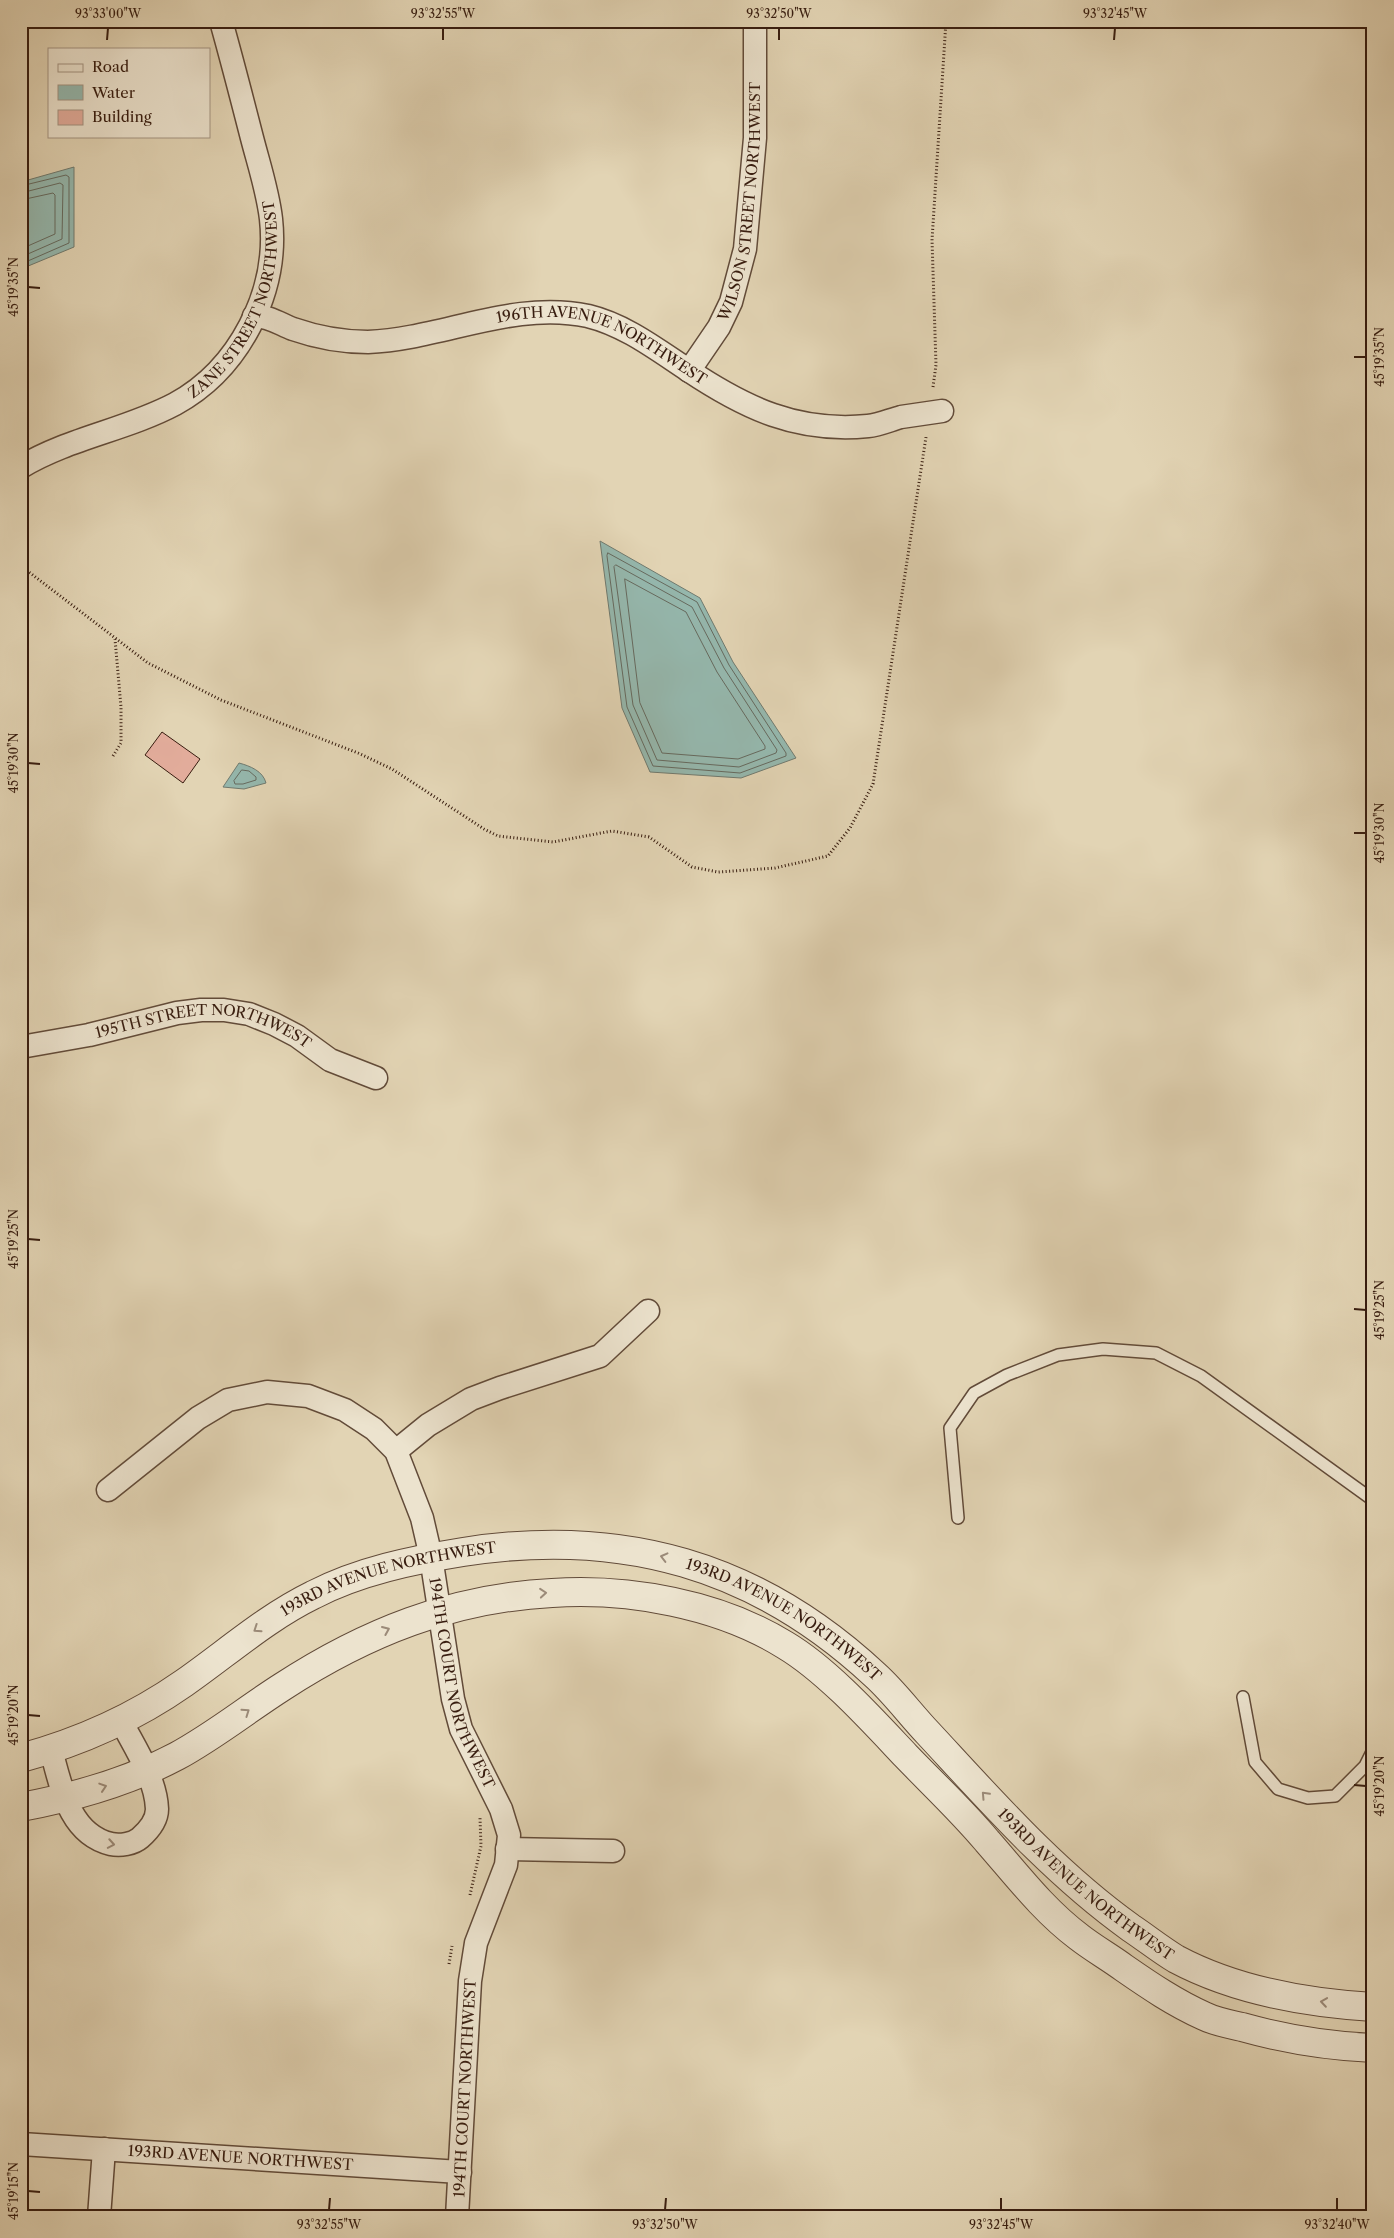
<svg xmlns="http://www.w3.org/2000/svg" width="1394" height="2238" viewBox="0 0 1394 2238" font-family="'Libre Caslon Text',serif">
<rect width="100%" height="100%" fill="#e2d4b4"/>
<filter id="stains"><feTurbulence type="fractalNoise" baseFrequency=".004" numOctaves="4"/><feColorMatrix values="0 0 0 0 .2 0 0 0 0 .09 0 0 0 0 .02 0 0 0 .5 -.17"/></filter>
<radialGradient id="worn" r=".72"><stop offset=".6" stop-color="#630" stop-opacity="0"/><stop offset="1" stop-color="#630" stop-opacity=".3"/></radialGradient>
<g fill="#95b8ae" stroke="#707a6f">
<path d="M74,167V247L21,269V182Z"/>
<path d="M600,541L700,598L733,662L796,758L741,778L650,772L622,708Z"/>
<path d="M239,763C250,766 263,771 266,783L244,789L223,787Z"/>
</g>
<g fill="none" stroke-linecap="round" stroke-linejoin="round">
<g stroke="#666a5f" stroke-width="1">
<path d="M21,186L66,175L69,177V243L21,264"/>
<path d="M21,193L60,183L63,185L62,239L21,257"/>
<path d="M21,200L53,193L55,195V234L21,249"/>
<path d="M608,553L697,602L729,665L786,753V756L740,773L653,766L627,707L607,556Z"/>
<path d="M616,565L692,607L724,668L777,750L776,753L739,767L657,760L633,705L614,567Z"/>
<path d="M625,579L686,612L717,672L765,746V749L738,759L662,753L640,703Z"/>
<path d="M242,770L249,771L256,777V780L243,784H235L234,781Z"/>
</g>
</g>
<path fill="#e2ac9b" stroke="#381d10" d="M162,732L200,759L183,783L145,755Z"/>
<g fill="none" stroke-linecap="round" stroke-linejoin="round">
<g stroke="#624b39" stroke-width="14">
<g id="service">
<path d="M958,1518L950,1428L974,1393L1007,1375L1058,1355L1103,1349L1156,1353L1201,1376L1373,1500"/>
<path d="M1243,1697L1255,1762L1278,1789L1308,1798L1335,1796L1365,1766L1373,1750"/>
</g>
</g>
<g stroke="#624b39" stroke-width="25">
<g id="minor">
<path id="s1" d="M254,316C269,316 280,324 293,329C316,337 343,342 368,342C442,339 513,300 588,316C625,325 656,349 688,370C745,408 797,433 868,426C879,425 890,420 901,417C914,415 928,413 942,411"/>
<path id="s2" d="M689,371L719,327L731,302L745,249L755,138V21"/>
<path id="s3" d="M21,467C69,438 126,430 175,404C239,369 279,292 271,219C268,192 259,165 252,138C242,99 232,60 221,21"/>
<path id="s4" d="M21,1047L89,1035L177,1013L201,1010H224L249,1014L274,1024L297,1036L330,1060L376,1078"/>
<path d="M396,1451L428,1425L471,1399L500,1388L600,1356L648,1311"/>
<path id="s5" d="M108,1490L198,1418L228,1400L267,1392L308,1396L345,1410L374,1429L396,1451L422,1518L431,1557L453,1699L461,1729L501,1809L509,1835L506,1865L476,1943L470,1981L457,2217"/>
<path d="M51,1750C61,1786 69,1834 111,1844C120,1846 133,1844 140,1838C148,1831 157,1821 157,1809C156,1779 135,1748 121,1721"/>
<path d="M507,1849L613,1851"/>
<path id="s6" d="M21,2144L460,2172"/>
<path d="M99,2217L104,2149"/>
</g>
</g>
<g stroke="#624b39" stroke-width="30">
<g id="tertiary">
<path id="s7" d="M21,1758C80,1742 134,1718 184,1683C227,1653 266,1618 313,1595C359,1571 413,1560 463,1552C622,1527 757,1565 875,1675C894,1692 910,1714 928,1733C992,1802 1054,1873 1131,1928C1146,1938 1161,1950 1176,1959C1236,1991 1306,2003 1373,2007"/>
<path d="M21,1807C75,1797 128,1782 177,1756C214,1736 246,1710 282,1687C365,1633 452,1598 552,1593C629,1588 719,1604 785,1645C827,1670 872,1720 906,1756C933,1784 962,1811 987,1841C1016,1874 1043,1910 1079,1937C1093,1948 1109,1957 1124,1968C1150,1986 1175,2003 1204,2016C1216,2022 1229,2024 1242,2027C1285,2039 1328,2046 1373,2048"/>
</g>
</g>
<g stroke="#381d10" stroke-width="3" stroke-dasharray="1 2.5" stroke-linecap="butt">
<path d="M933,387L936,365L932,240L946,21"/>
<path d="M21,566L148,663L221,700L358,753L392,769L484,829L498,836L553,842L612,831L649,837L692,867L718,872L775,868L828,856L850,828L873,784L926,437"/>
<path d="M113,756L121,743V707L115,639"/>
<path d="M470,1895L481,1846L480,1818"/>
<path d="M449,1964L452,1946"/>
</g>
<use href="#service" stroke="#ece3ce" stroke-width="11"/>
<use href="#minor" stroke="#ece3ce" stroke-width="22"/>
<use href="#tertiary" stroke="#ece3ce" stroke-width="28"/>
</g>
<defs><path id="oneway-chevron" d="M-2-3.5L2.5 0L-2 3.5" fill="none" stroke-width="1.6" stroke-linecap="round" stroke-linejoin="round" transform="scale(1.25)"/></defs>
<g stroke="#9b8a78">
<use href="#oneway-chevron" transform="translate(664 1557) rotate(-166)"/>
<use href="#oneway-chevron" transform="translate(543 1593) rotate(-5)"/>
<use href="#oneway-chevron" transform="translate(257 1629) rotate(146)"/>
<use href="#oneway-chevron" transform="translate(386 1630) rotate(-23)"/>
<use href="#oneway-chevron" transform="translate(246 1712) rotate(-35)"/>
<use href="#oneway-chevron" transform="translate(103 1787) rotate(-18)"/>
<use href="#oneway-chevron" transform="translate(985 1795) rotate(-133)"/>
<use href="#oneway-chevron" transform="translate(111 1844) rotate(10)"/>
<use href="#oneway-chevron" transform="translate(1324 2002) rotate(-172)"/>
</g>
<path fill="none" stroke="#381d10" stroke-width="2" d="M107,40L108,28M443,40V28M779,40V28M1114,40L1115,28M28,287L40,288M1354,357H1366M28,763L40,764M1354,833H1366M28,1239L40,1240M1354,1309L1366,1310M28,1715L40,1716M1354,1785L1366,1786M28,2191L40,2192M329,2210L330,2198M665,2210L666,2198M1001,2210V2198M1337,2210V2198"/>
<g text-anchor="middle" stroke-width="4.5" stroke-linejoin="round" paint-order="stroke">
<g font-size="15" fill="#381d10" stroke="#ece3ce">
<text dy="5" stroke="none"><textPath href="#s2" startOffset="182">WILSON STREET NORTHWEST</textPath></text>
<text dy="5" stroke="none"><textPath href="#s3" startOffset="295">ZANE STREET NORTHWEST</textPath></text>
<text dy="5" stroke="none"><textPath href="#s1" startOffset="362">196TH AVENUE NORTHWEST</textPath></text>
<text dy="5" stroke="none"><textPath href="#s4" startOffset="188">195TH STREET NORTHWEST</textPath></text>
<text dy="5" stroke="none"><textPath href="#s7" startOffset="414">193RD AVENUE NORTHWEST</textPath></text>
<text dy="5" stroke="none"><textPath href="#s7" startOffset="832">193RD AVENUE NORTHWEST</textPath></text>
<text dy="5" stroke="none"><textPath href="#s5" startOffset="579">194TH COURT NORTHWEST</textPath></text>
<text dy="5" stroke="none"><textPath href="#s7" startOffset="1238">193RD AVENUE NORTHWEST</textPath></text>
<text transform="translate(465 2088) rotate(-87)" y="5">194TH COURT NORTHWEST</text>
<text dy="5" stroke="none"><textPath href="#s6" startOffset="220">193RD AVENUE NORTHWEST</textPath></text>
</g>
</g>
<rect width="1394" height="2238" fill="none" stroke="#e2d4b4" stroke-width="55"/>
<rect x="48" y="48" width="162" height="90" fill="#ece3ce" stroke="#a49482"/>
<rect x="58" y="64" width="25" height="8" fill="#ece3ce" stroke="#a49482"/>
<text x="92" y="72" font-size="15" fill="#381d10">Road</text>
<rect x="58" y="85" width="25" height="15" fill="#95b8ae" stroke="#a49482"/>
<text x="92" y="98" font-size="15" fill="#381d10">Water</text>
<rect x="58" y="110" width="25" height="15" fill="#e2ac9b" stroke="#a49482"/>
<text x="92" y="122" font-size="15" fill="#381d10">Building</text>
<rect x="28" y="28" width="1338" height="2182" fill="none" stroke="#381d10" stroke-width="2"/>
<g font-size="12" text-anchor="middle" fill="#381d10">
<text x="108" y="18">93°33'00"W</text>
<text x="443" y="18">93°32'55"W</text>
<text x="779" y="18">93°32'50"W</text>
<text x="1115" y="18">93°32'45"W</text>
<text transform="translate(14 287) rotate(-90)" y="4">45°19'35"N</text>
<text transform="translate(1380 357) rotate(-90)" y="4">45°19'35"N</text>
<text transform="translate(14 763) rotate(-90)" y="4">45°19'30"N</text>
<text transform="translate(1380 833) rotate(-90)" y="4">45°19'30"N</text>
<text transform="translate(14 1239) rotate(-90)" y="4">45°19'25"N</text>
<text transform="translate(1380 1310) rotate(-90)" y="4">45°19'25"N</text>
<text transform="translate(14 1715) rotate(-90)" y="4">45°19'20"N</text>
<text transform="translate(1380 1786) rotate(-90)" y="4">45°19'20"N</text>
<text transform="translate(14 2191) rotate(-90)" y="4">45°19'15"N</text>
<text x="329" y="2229">93°32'55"W</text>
<text x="665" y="2229">93°32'50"W</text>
<text x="1001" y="2229">93°32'45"W</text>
<text x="1337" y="2229">93°32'40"W</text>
</g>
<rect width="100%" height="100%" filter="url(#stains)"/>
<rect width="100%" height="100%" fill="url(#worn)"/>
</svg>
